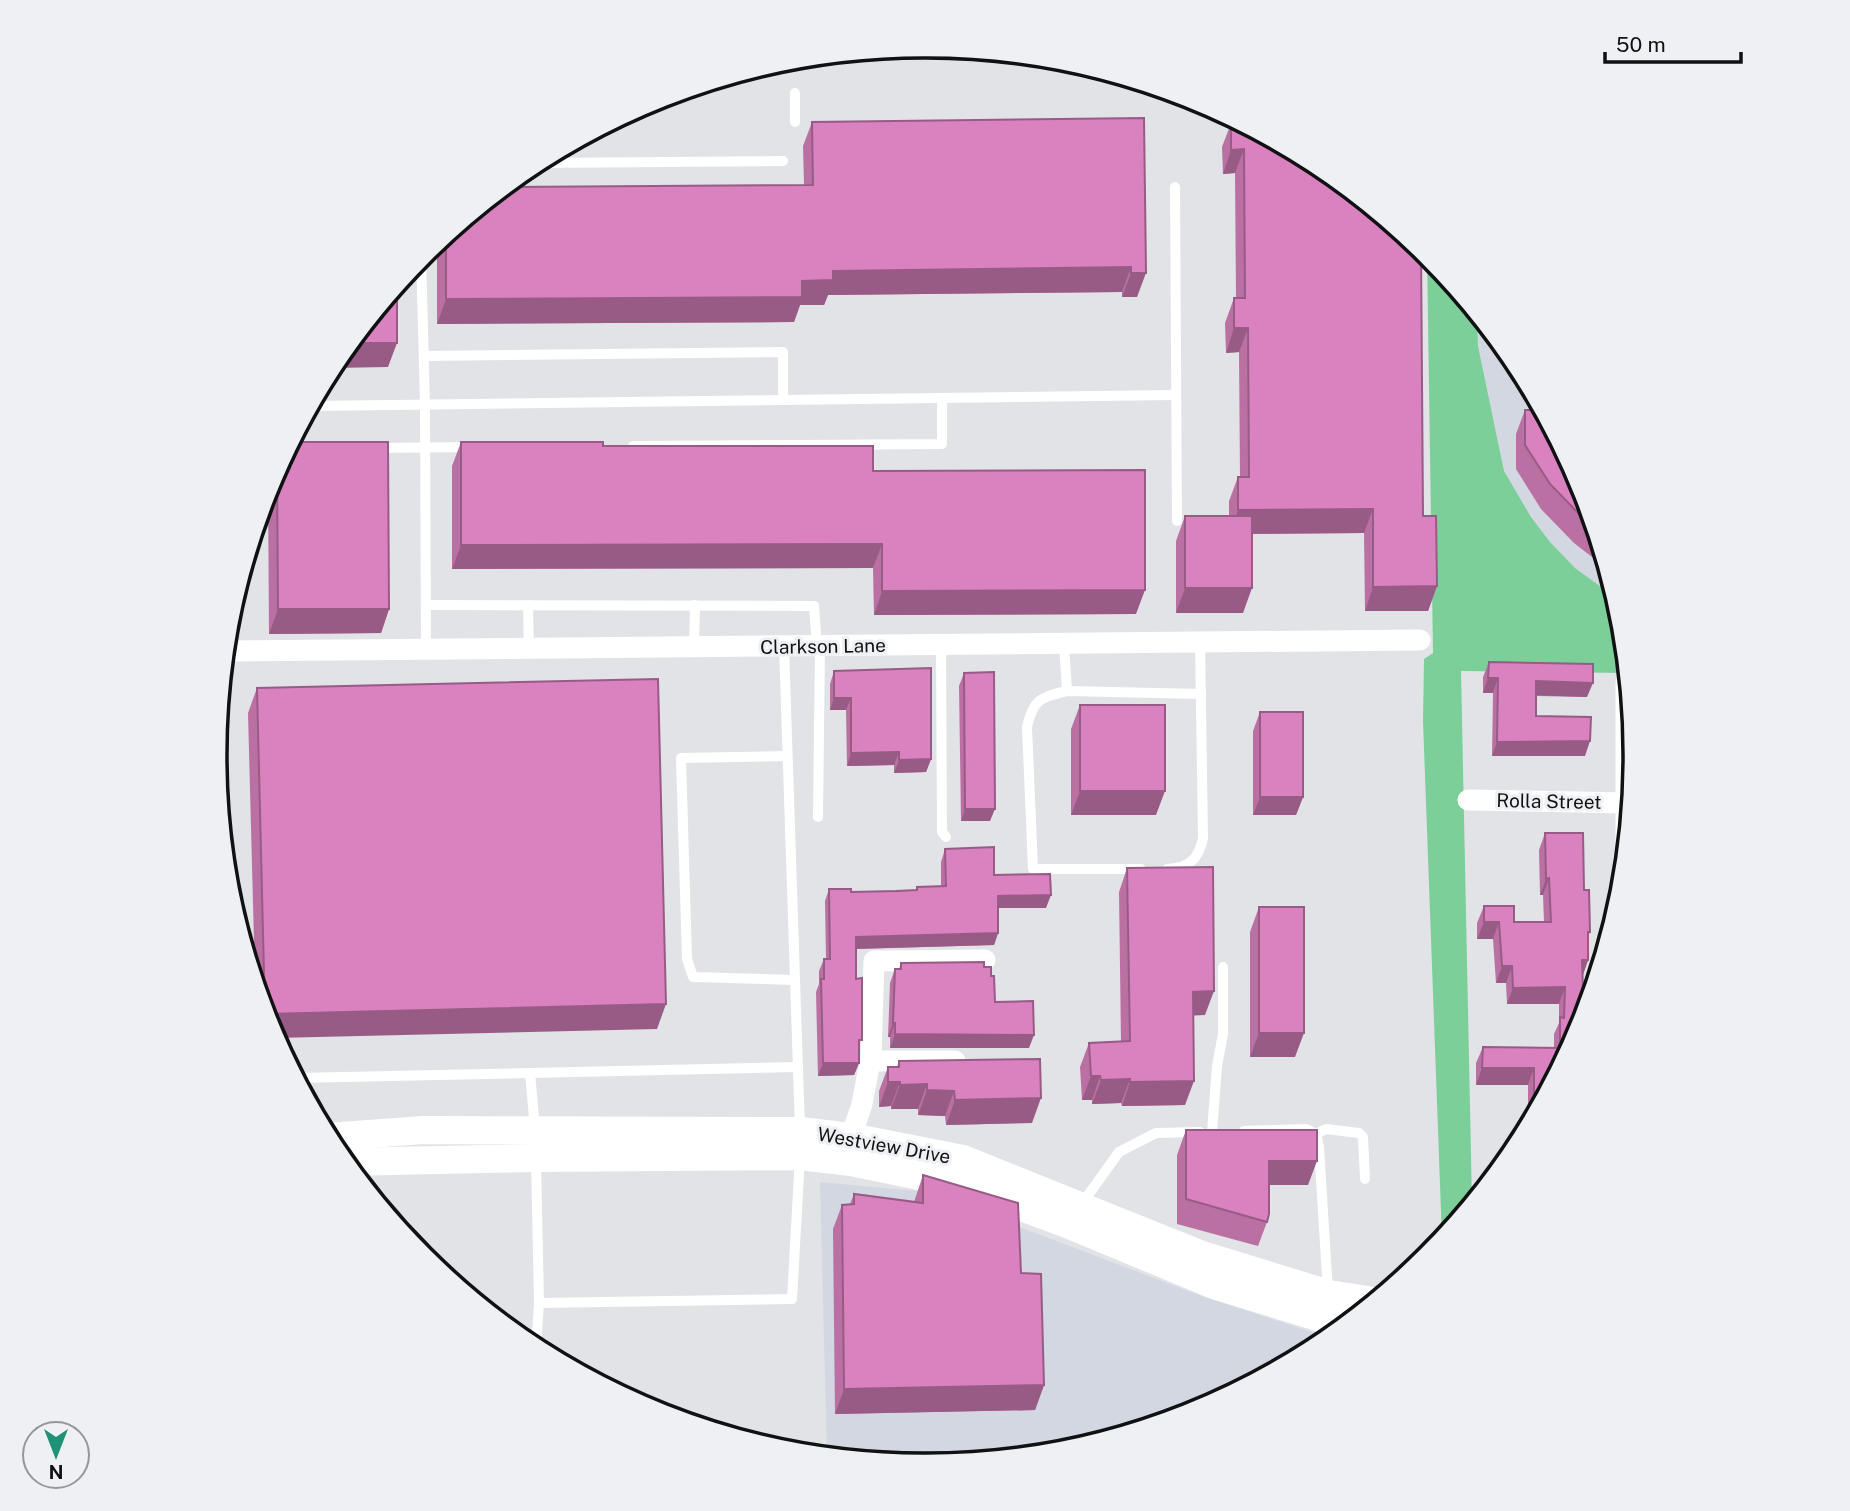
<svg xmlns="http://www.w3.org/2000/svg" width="1850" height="1511" viewBox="0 0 1850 1511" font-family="'Public Sans',sans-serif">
<rect width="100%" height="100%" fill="#e1e3e7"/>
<g fill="#d2d7e1">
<path d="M1477,314L1516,361L1581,484L1615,597L1575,568L1550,542L1531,517L1504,471L1478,346Z"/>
<path d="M820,1182L927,1192L1204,1297L1312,1332L1332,1335L1319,1346L1196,1412L1063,1452L925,1465L827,1456Z"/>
</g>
<path fill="#7ccf99" d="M1427,253L1477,314L1478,346L1504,471L1531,517L1550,542L1575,568L1615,597L1621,617L1627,673L1461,671L1472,1203L1442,1239L1423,721L1424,659L1433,653Z"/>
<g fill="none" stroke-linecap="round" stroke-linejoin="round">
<g stroke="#fff" stroke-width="10">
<path d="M795,93V122"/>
<path d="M534,163L783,161"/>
<path d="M1175,187L1177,521"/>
<path d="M421,256L425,405L426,650"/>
<path d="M424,356L783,352V400"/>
<path d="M311,406L1176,395"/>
<path d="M633,446L942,444V398"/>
<path d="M374,448L474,447"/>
<path d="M426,605L814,606L817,646"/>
<path d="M528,605L529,649"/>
<path d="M232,606H238V586"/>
<path d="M1064,644L1067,691"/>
<path d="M941,645L942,832L946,837"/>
<path d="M784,646L800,1130"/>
<path d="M694,647L695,605"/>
<path d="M787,756L681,758L687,959L693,977L795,980"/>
<path d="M818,817L820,646"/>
<path d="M1141,869H1033L1027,727C1033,700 1040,697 1067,691L1201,694"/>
<path d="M1167,869C1189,868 1199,859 1203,838L1200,642"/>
<path d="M296,1078L530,1073"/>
<path d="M535,1129L530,1073L798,1067"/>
<path d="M1244,1131L1306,1129L1316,1134L1319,1147L1328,1293"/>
<path d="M1212,1132L1217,1066L1223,1034V967"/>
<path d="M1316,1134L1326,1129L1359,1133L1363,1137L1365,1179"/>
<path d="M536,1159L539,1303L792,1299L800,1156"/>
<path d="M1081,1205L1119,1152L1156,1133L1200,1132"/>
<path d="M536,1348L539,1303"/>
</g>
<g stroke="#fff" stroke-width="21">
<path d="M225,651L1420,640"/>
<path d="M1626,683V842"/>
<path d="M1468,800L1630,803"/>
<path d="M870,1061H955"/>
<path d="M851,1137L862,1104L871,1056L874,961L985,960"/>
</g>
<g stroke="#fff" stroke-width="28">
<path d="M328,1137L423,1130L800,1131L851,1137L963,1159L1202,1255L1329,1294L1374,1301"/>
<path d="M345,1162L536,1158L800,1156L851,1162L963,1185L1072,1226L1214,1285L1321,1318L1348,1323"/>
</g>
</g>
<g fill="#bb70a4">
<path d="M1144,118L1137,297H1122V292L828,295L824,305H800L794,322L437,324V242L504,187L804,185L803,146L812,122Z"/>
<path d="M1231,123L1423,516L1437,586L1428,611H1365L1364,533L1252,534L1243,613H1176V541L1185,516H1229V501L1238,477H1240L1239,352L1226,353L1225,323L1234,298H1236L1235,173L1223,174L1222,147Z"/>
<path d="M1525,410L1581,484L1606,565L1592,557L1574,543L1541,509L1516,469V434Z"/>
<path d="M291,442L389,609L381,633L269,634L268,488Z"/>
<path d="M461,442L873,471L1136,614L874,615L873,568L452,569V466Z"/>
<path d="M1489,662L1587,697L1536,696V716L1585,756H1492L1493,693H1483V677Z"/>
<path d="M834,671L931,759L926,772L894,773V765L847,766L846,710H830V684Z"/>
<path d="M964,673L990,821H961L959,686Z"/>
<path d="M257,688L657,1029L269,1027L255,980L248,713Z"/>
<path d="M1080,705L1156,815H1071V729Z"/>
<path d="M1260,712L1303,797L1296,815H1253V731Z"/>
<path d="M1545,833L1584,890L1590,932L1588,937V960L1583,975V990L1588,991L1528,1109V1085H1476V1063L1483,1047L1554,1048V1034L1559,1023V1004H1507L1506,983H1496L1493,939H1477V923L1484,906L1514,922H1544L1543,895H1540L1539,850Z"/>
<path d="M945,849L994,875L1046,908H998V933L994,945L856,949L859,1063L854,1075L818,1076L816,992L819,984V971L824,959H826L825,901L829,889L851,892L915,890L917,887L941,886V862Z"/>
<path d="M1127,868L1205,1015H1193L1185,1105L1122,1106L1121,1103L1092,1104V1100H1082L1080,1067L1089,1043L1121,1042L1119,892Z"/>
<path d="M1259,907L1295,1057H1250V932Z"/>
<path d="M901,963L984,967L991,976L995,1002L1029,1048H890V1037H888L890,983L895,969H899Z"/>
<path d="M899,1061L1032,1123L946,1125L945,1116L918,1115V1109H891V1106L879,1107V1091L888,1067H897Z"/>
<path d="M1186,1130L1308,1185H1269L1267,1222L1258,1246L1177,1224V1155Z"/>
<path d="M923,1175L1021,1273L1044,1385L1035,1410L835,1414L833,1229L842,1205L850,1204L854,1194L914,1202Z"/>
</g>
<g fill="#985b86">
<path d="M1244,149L1235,173L1223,174L1231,150Z"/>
<path d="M1131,267L1122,292L828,295L824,305H800L794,322L437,324L446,299L802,281L833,271Z"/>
<path d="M1131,273H1146L1137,297H1122Z"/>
<path d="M1234,328H1248L1239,352L1226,353Z"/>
<path d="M349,343H397L388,367L331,368L335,361Z"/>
<path d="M1373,509L1364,533L1230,534L1238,510Z"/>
<path d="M882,544L873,568L452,569L461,545Z"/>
<path d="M1437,586L1428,611H1365L1373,587Z"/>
<path d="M1185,588H1252L1243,613H1176Z"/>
<path d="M1145,590L1136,614L874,615L882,591Z"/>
<path d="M278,609H389L381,633L269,634Z"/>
<path d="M1488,678H1498L1493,693H1483Z"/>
<path d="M1536,681L1593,683L1587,697L1531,695Z"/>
<path d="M834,698H851L846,710H830Z"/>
<path d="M1590,741L1585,756H1492L1497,742Z"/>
<path d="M899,752L894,765L847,766L851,753Z"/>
<path d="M931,759L926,772L894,773L899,760Z"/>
<path d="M1080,791H1165L1156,815H1071Z"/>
<path d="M1260,797H1303L1296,815H1253Z"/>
<path d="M965,809H995L990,821H961Z"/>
<path d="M1549,878L1543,895H1540L1546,879Z"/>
<path d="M1051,895L1046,908H993L998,896Z"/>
<path d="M1484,922H1499L1493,939H1477Z"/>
<path d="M998,933L994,945L851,949L856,937Z"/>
<path d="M1582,960H1588L1582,977Z"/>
<path d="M1502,966H1512L1506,983H1496Z"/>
<path d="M1565,987L1559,1004H1507L1513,988Z"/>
<path d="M1214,991L1205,1015L1184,1016L1193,992Z"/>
<path d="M666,1004L657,1029L275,1038L269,1027L265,1014Z"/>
<path d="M893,1023H895L890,1037H888Z"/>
<path d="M1259,1033H1304L1295,1057H1250Z"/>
<path d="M895,1034L1034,1035L1029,1048H890Z"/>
<path d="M823,1063H859L854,1075L818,1076Z"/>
<path d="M1482,1068H1534L1528,1085H1476Z"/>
<path d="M1091,1076H1100L1092,1100H1082Z"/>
<path d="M1130,1079L1121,1103L1092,1104L1101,1080Z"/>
<path d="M1194,1081L1185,1105L1122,1106L1130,1082Z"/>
<path d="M888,1082H900L891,1106L879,1107Z"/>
<path d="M927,1084L918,1109H891L900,1085Z"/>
<path d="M927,1090L954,1091L945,1116L918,1115Z"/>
<path d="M1534,1092H1546L1537,1109H1528Z"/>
<path d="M1041,1098L1032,1123L946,1125L955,1100Z"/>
<path d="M1269,1161H1317L1308,1185H1260Z"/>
<path d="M1044,1385L1035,1410L835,1414L844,1389Z"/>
</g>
<g fill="#d982bf" stroke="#985b86" stroke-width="2">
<path d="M1144,118L1146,273H1131V267L833,271V280L802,281V297L446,299V235L504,187L813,185L812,122Z"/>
<path d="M1231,123H1240L1320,165L1421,248L1423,516H1436L1437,586L1373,587V509L1238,510V477H1249L1248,328H1234V298H1245L1244,149L1231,150Z"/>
<path d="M397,285V343H349Z"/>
<path d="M1525,410H1541L1581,484L1594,527L1583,518L1550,484L1525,445Z"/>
<path d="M291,442H388L389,609H278L277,469Z"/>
<path d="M461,442H603V446H873V471L1145,470V590L882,591V544L461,545Z"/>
<rect x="1185" y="516" width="67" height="72"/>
<path d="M1489,662L1593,664V683L1536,681V716L1591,717L1590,741L1497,742L1498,678H1488Z"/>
<path d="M931,668V759L899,760V752L851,753V698H834V671Z"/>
<path d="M994,672L995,809H965L964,673Z"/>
<path d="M658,679L666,1004L265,1014L257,688Z"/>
<rect x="1080" y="705" width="85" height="86"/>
<rect x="1260" y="712" width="43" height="85"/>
<path d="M1545,833H1583L1584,890H1589L1590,932H1588V960H1582L1583,990L1588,991V1004L1581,1028L1546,1092H1534V1068H1482L1483,1047L1560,1048V1017L1564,1018L1565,987L1513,988L1512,966H1502L1499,922H1484V906H1514V922H1551L1549,878L1546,879Z"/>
<path d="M994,847V875L1050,874L1051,895L998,896V933L856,937V979L862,978V1040H859V1063H823L821,979H824V959H830L829,889H851V892L896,891L917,890V887L946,886L945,849Z"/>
<path d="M1213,867L1214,991L1193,992L1194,1081L1130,1082V1079L1101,1080L1100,1076H1091L1089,1043L1130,1041L1127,868Z"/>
<rect x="1259" y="907" width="45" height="126"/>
<path d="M984,962V967H991V976H994L995,1002L1033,1001L1034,1035L895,1034V1023H893L895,969H901V963Z"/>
<path d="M1040,1059L1041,1098L955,1100L954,1091L927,1090V1084L900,1085V1082H888V1067H899V1061Z"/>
<path d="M1186,1130H1317V1161H1269V1214L1267,1222L1186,1199Z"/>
<path d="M923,1175L1018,1203L1021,1273L1041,1274L1044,1385L844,1389L842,1205L854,1204V1194L923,1203Z"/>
</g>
<g text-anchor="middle" stroke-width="6" stroke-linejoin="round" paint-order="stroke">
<g font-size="19" fill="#101112" stroke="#eff0f4">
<text transform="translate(823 646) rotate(-1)" y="7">Clarkson Lane</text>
<text transform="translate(1549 801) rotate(1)" y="7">Rolla Street</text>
<text transform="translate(884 1145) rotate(10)" y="7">Westview Drive</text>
</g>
</g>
<path d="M0 0H1850V1511H0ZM924 58H926A697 697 0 0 1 1623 755V756A697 697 0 0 1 926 1453H924A697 697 0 0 1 227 756V755A697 697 0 0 1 924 58Z" fill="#eff0f4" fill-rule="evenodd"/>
<path fill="none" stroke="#101112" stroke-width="3.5" d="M924 58H926A697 697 0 0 1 1623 755V756A697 697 0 0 1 926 1453H924A697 697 0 0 1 227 756V755A697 697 0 0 1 924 58Z"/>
<g transform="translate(56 1455) rotate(180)"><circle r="33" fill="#eff0f4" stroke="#96979a" stroke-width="2"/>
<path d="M0-5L12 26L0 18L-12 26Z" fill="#1d9276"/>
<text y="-10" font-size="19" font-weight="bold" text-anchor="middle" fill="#101112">N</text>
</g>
<path d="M1605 52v10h136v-10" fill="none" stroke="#101112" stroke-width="3.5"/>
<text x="1616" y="52" font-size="21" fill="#101112" stroke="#eff0f4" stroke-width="5" paint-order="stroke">50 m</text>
</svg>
